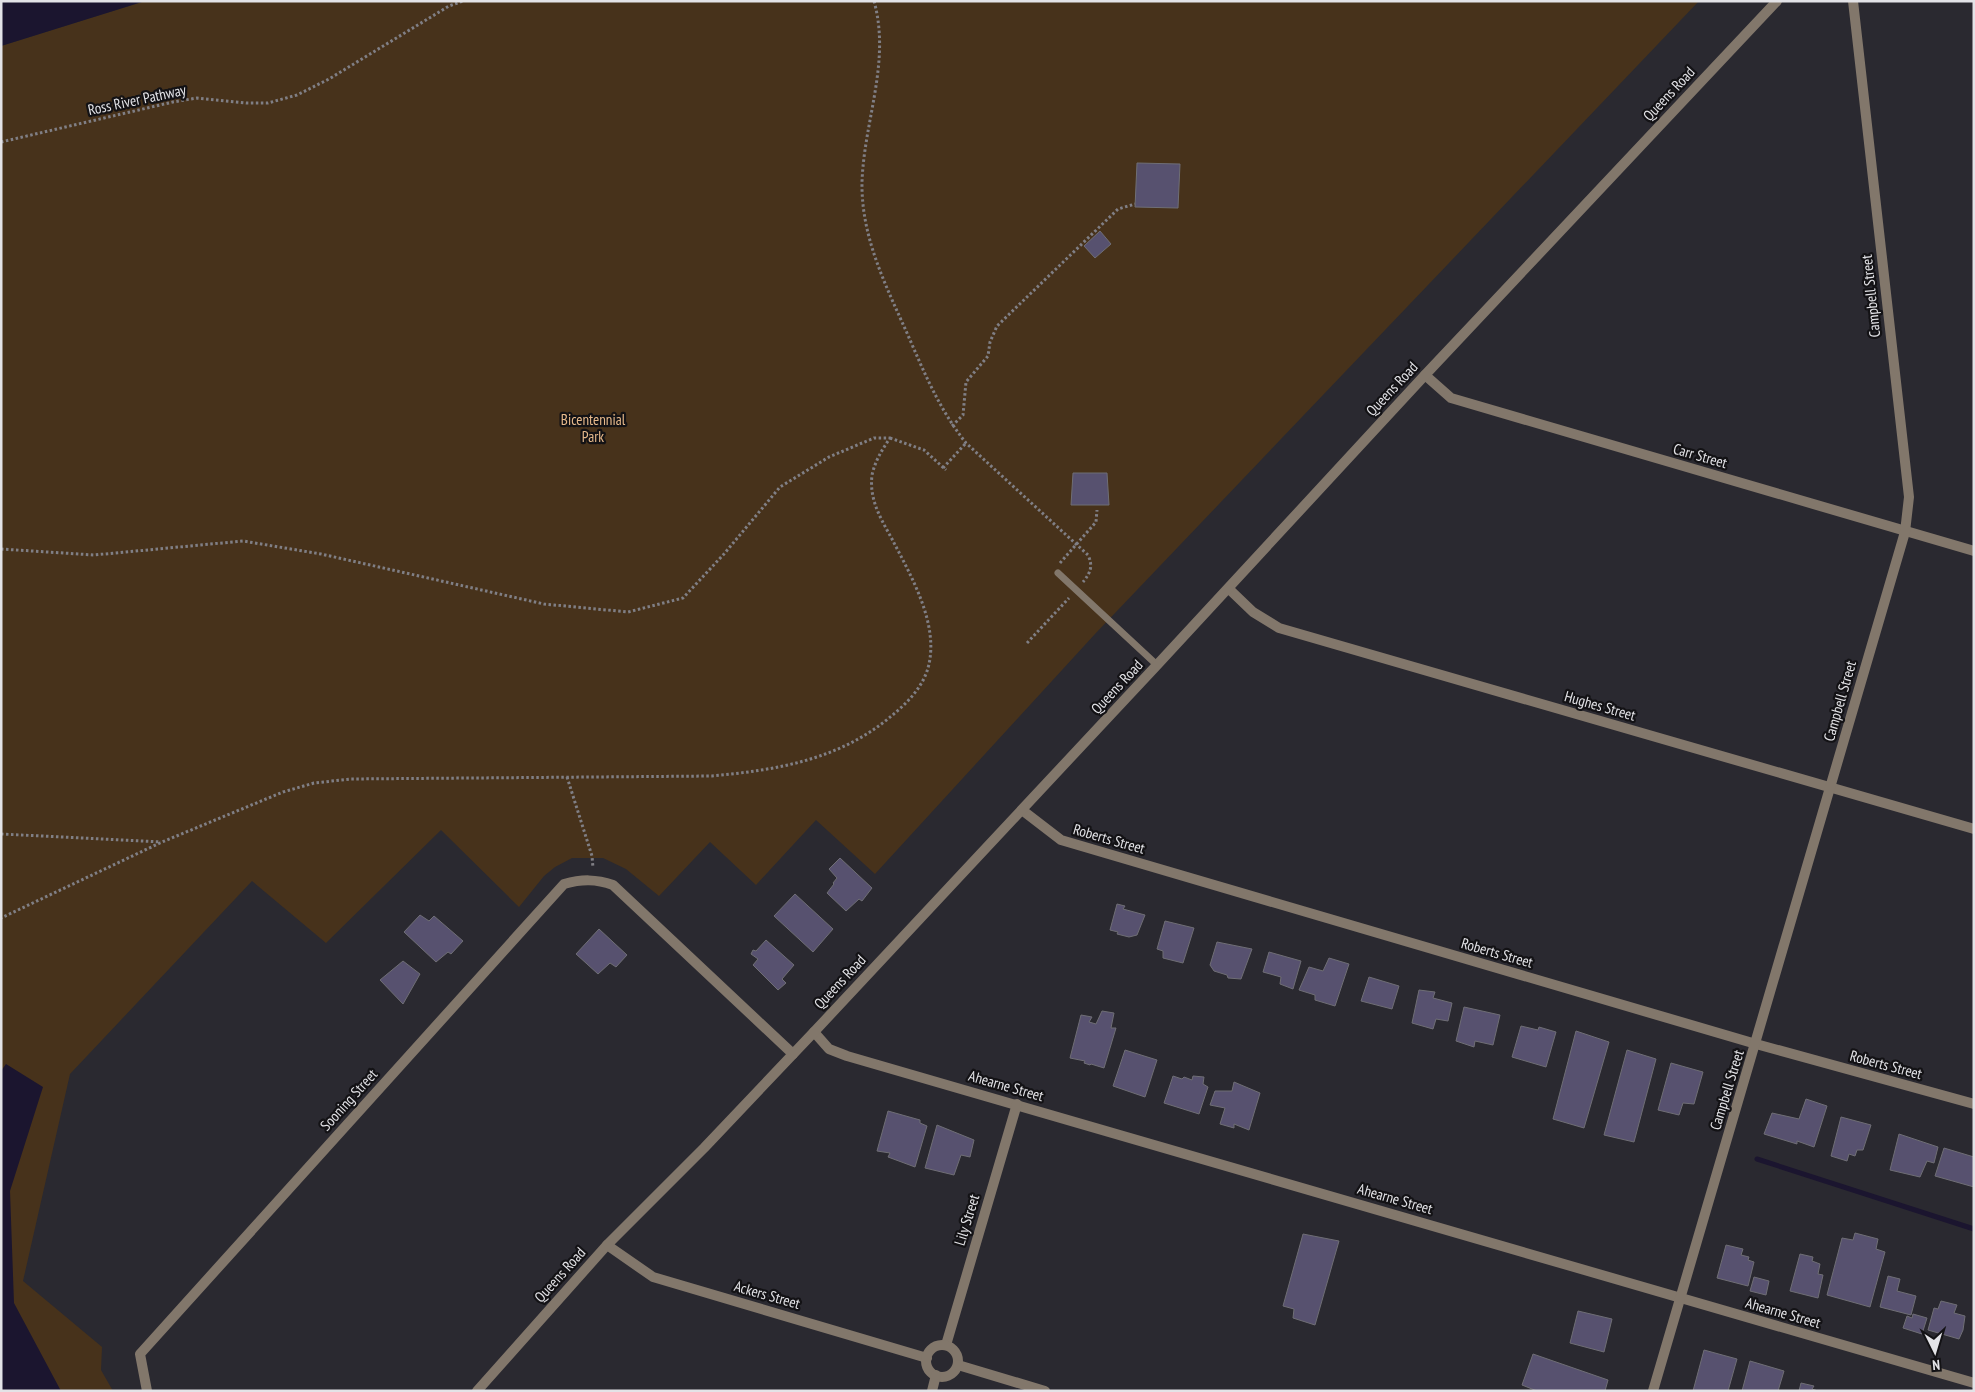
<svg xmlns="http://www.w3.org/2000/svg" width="1975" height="1392" viewBox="0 0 1975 1392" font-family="'PT Sans Narrow',sans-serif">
<rect width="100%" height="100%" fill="#2a2930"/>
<path fill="#47321b" d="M145,1H1699L1095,634L875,874L816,820L756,885L710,842L659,896L626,869L603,858H572L555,867L544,876L519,907L441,830L326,943L252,881L70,1074L23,1281L102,1347L101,1370L113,1391H1V46Z"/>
<g fill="#1b152f">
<path d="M1,1H145L1,46Z"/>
<path d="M6,1064L43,1087L10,1191L14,1303L61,1391H1V1071Z"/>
</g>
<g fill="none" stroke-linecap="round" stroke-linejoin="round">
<path stroke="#1b152f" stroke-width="5" d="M1757,1159L1974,1229"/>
</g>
<g fill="#57516f" stroke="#6f6e75">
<path d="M1137,163L1180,164L1178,208L1135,207Z"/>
<path d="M1100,231L1111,244L1095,258L1084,246Z"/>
<path d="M1073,473H1107L1109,505H1071Z"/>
<path d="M840,858L872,888L862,901L859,899L846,911L827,893L834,884L833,883L837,878L829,869Z"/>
<path d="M795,894L833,929L813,952L774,916Z"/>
<path d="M1117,904L1125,906L1123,909L1145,915L1137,935L1129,937L1117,934L1118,932L1110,930Z"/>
<path d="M420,915L429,921L434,916L463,941L451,954L448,952L436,962L404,932Z"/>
<path d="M1165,921L1194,928L1183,963L1163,958V951L1157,949Z"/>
<path d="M599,929L627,955L616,967L610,963L598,974L576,954Z"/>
<path d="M766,940L794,965L782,979L786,983L778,990L753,965L758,959L751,954L753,950L756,951Z"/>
<path d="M1217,942L1252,949L1241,979L1228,978L1227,975L1214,971L1210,965Z"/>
<path d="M1269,952L1301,961L1293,989L1280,984L1281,977L1263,972Z"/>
<path d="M1329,958L1349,964L1335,1006L1315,1000V995L1299,990L1309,967L1323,971Z"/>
<path d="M403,961L420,974L403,1004L380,980Z"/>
<path d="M1369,977L1399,986L1392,1009L1361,1001Z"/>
<path d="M1419,990L1435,992L1433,998L1452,1003L1448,1021L1436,1019L1433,1029L1412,1023Z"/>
<path d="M1464,1007L1500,1015L1493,1045L1475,1041L1474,1047L1456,1041Z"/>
<path d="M1102,1011L1114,1013L1111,1028H1116L1104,1068L1091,1064L1090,1065L1084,1063L1085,1061L1070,1058L1081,1015L1092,1017L1089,1022L1096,1024Z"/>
<path d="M1521,1026L1538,1030L1539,1027L1556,1032L1546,1067L1512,1057Z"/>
<path d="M1576,1031L1609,1042L1584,1128L1553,1119Z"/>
<path d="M1125,1050L1157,1060L1145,1097L1113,1086Z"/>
<path d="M1627,1050L1656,1059L1634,1142L1604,1135Z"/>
<path d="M1671,1063L1703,1072L1694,1104L1683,1103L1679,1115L1658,1110Z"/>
<path d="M1173,1076L1182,1079L1184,1077L1192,1080L1193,1076L1204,1077L1203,1084L1208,1087L1199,1114L1164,1103Z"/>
<path d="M1234,1082L1260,1093L1249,1130L1234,1124V1128L1220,1124L1225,1108L1210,1105L1215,1091H1232Z"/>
<path d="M1806,1099L1827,1106L1814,1147L1797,1141V1144L1764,1134L1772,1113L1799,1119Z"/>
<path d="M888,1111L920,1120V1123L927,1126L915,1167L888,1157L890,1153L877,1151Z"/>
<path d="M1841,1117L1871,1125L1863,1150H1857L1855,1156L1849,1154L1847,1161L1831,1156Z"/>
<path d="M937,1125L974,1140L970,1157L961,1155L954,1175L925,1168Z"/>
<path d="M1899,1134L1938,1147L1934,1163L1927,1161L1920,1177L1890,1170Z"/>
<path d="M1944,1148L1974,1157V1187L1935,1176Z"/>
<path d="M1855,1233L1878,1239L1876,1249L1885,1252L1870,1307L1827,1295L1842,1238L1853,1240Z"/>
<path d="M1303,1234L1339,1241L1315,1325L1293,1318L1294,1309L1283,1306Z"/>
<path d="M1726,1245L1743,1249L1741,1255L1749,1257L1748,1260L1754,1262L1748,1286L1717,1278Z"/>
<path d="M1800,1254L1813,1257L1812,1261L1820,1264L1818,1274L1823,1275L1818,1298L1790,1291Z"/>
<path d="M1888,1276L1900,1279L1897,1291L1916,1296L1911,1315L1880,1307Z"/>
<path d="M1754,1277L1769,1281L1766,1295L1750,1291Z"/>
<path d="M1941,1301L1957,1305L1954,1313L1965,1316L1963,1330L1959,1339L1928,1330L1934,1308L1938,1309Z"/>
<path d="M1578,1311L1612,1319L1604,1352L1570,1343Z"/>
<path d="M1913,1314L1927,1318L1922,1334L1903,1328L1907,1316L1912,1318Z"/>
<path d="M1704,1350L1737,1359L1728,1391H1693Z"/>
<path d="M1533,1354L1608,1380L1605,1391H1537L1522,1385Z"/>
<path d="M1750,1361L1784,1371L1778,1391H1742Z"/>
<path d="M1801,1383L1814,1386L1812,1389L1818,1391H1799Z"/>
</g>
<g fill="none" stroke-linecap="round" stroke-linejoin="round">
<g stroke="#807f85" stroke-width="3" stroke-dasharray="2.5 2.5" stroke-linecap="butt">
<path d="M874,1C891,62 864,121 862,182C861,236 885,284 907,333C924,372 939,409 966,443L1088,555C1093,566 1091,572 1083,582"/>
<path d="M1,142L173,102L197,98L247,103H268L297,95L329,79L449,6L463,1"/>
<path d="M952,426L963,415L966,382L988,356L990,342L997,326L1118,209L1135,204"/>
<path d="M890,438L924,450L946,470"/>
<path d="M943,468L966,443"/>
<path d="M1,549L94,555L243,541L321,554L544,604L628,612L683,598L724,554L780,487L829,457L874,438H890C882,450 875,461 872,475C869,500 881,519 892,539C911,576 940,625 928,668C922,689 905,705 889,718C838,760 776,770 712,776L351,779L314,783L283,792L162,842L1,918"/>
<path d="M1060,563L1096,522L1097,510"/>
<path d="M1027,643L1069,598"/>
<path d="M567,777L592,856L593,868"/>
<path d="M1,834L161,842"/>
</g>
<path stroke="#82776b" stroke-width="7" d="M1058,573L1157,665"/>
<g stroke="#82776b" stroke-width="10">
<path d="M1425,375L1451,398L1974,551"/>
<path d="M1229,589L1253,612L1279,628L1974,829"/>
<path d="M1022,810L1061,840L1756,1044L1974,1104"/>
<path d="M814,1032L829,1049L847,1056L1974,1383"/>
<path d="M607,1245L653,1277L927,1358"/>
<path d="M946,1345L1017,1104"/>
<circle cx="942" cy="1361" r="16"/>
<path d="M958,1365L1045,1391"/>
<path d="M147,1391L140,1354L564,884C582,879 596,879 613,885L793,1054"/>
<path d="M477,1391L607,1245L704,1148L814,1032L1157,665L1425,375L1777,1"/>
<path d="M932,1391L936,1375"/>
<path d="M1653,1391L1905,532L1909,497L1853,1"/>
</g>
</g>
<g text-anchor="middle" stroke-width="4.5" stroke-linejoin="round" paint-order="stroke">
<g font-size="15" fill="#e3e3e7" stroke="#131215">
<text transform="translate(1669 94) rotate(-47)" y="5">Queens Road</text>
<text transform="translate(137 100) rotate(-12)" y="5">Ross River Pathway</text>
<text transform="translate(1871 296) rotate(-96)" y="5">Campbell Street</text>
<text transform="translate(1392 389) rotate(-47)" y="5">Queens Road</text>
<text transform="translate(1700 456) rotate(16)" y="5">Carr Street</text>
<text transform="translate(1117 687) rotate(-47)" y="5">Queens Road</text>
<text transform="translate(1840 701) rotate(-74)" y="5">Campbell Street</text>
<text transform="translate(1600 706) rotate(16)" y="5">Hughes Street</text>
<text transform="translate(1109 839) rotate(16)" y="5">Roberts Street</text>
<text transform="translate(1497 953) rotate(16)" y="5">Roberts Street</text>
<text transform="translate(840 982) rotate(-47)" y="5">Queens Road</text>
<text transform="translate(1886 1065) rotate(15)" y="5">Roberts Street</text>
<text transform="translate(1006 1086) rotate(16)" y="5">Ahearne Street</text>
<text transform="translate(1727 1090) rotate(-73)" y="5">Campbell Street</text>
<text transform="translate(349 1100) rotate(-48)" y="5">Sooning Street</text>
<text transform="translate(1395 1199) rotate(16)" y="5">Ahearne Street</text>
<text transform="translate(967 1220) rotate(-73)" y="5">Lily Street</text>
<text transform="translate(560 1275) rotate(-48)" y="5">Queens Road</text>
<text transform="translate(767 1295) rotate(16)" y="5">Ackers Street</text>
<text transform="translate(1783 1313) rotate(16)" y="5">Ahearne Street</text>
</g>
<g font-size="15" fill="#e6b98b" stroke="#131215">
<text x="593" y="425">Bicentennial<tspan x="593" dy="17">Park</tspan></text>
</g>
</g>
<rect width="1975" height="1392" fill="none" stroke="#e3e3e7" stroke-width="5"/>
<g transform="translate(1935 1352) rotate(175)" stroke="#131215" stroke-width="4" paint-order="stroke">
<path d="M0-4L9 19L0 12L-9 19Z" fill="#e3e3e7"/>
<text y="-8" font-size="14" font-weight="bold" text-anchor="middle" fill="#e3e3e7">N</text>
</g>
</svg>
